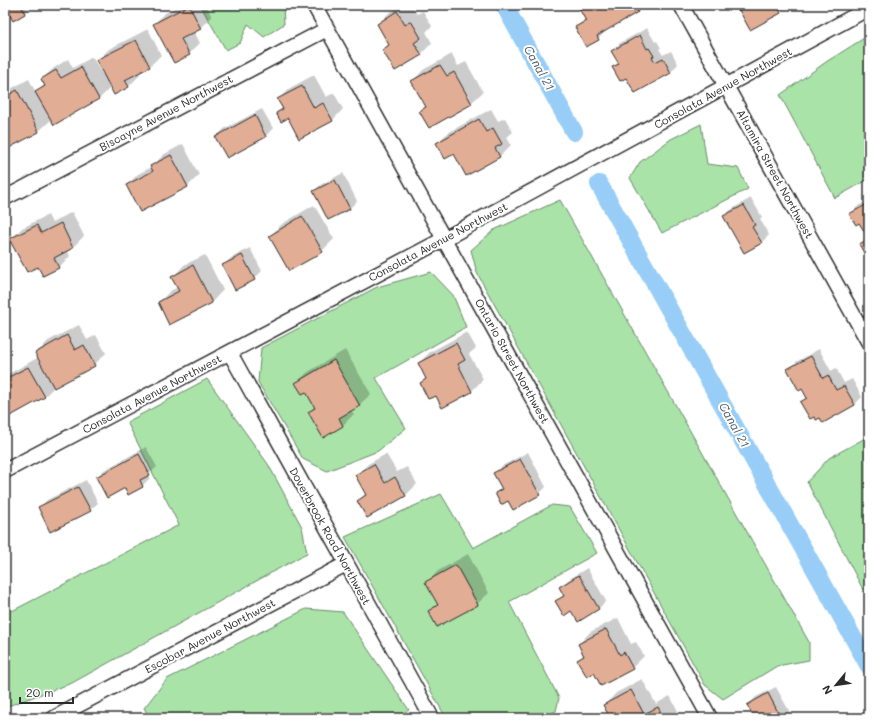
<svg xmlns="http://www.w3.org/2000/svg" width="874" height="723" viewBox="0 0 874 723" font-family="Mali,sans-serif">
<rect width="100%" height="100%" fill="#fff"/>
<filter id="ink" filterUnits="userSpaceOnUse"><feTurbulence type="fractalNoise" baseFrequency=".025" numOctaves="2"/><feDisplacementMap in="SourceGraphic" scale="8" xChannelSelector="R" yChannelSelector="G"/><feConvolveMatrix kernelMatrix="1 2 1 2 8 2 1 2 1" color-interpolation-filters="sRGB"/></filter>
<g filter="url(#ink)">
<g fill="#a9e3a8" stroke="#6a876a">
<path d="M200,5H283L284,24L264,37L248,24L240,43L226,50Z"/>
<path d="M869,35V179L835,198L780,95L826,62Z"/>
<path d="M701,124L707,164L738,168L748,189L662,233L630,178L640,162L671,139Z"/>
<path d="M560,200L809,642V660L777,666L723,699L705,685L477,273L471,250L494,230Z"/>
<path d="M431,272L453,295L466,327L376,378L406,428L378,451L327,471L303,459L258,382L261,348L377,287Z"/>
<path d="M207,379L268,464L302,527L307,553L72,683L5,707V598L12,611L179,525L127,422Z"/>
<path d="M869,436V601L807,482L829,458Z"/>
<path d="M441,494L473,548L552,505L570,507L597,553L509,602L559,698L556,711L542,718H446L345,537Z"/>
<path d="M306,609L343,612L409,710L394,718H150L144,708L167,679Z"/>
</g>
<g fill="#0003">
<path d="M5,5H33L25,13L13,19L9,11L5,13Z"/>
<path d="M180,5H206L212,17L201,28L194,31L200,43L189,54L154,24L165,13Z"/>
<path d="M361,5H369L363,8Z"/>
<path d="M402,5H412L417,14L423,11L432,26L426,32L432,43L421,54L383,50L389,44L378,24L389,13Z"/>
<path d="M578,5H644L638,12L605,30L606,31L598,39L577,27L585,19Z"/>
<path d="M736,5H788L781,12L751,29L740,9Z"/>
<path d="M647,28L655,42L657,41L661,48L659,49L663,55L671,51L678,64L671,72L635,91L627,76L613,67L619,62L613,51L620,43Z"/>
<path d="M148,29L161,55L150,66L139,72L140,75L129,86L114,94L111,87L99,99L52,119L39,131L5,149V92L29,79L36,93L45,84L42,79L54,68L68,59L73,68L92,57L103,75L104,74L97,61L109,49Z"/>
<path d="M452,54L458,66L466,62L483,92L471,103L421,111L426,106L412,82L423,70Z"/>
<path d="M314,75L326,97L334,93L343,109L332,121L288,117L277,113L283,107L278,99L290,88Z"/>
<path d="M262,109L273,128L266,136L227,156L216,137L224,129Z"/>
<path d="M491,109L498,121L505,118L513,132L507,137L511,145L500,156L467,174L455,152L437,143L449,132Z"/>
<path d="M183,144L199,175L188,186L140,211L127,185L138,174L152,167L163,155Z"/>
<path d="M343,173L357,201L350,208L328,219L314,191L322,184Z"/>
<path d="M751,198L762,217L760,219L769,235L761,243L724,216L732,209Z"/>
<path d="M869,200V202L858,208V210L869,204V260L860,245L868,237L860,221L851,214L858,206Z"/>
<path d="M314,205L334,239L322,251L290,270L270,236L282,224Z"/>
<path d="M72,212L84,236L73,247L67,250L70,256L59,267L43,275L38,265L11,239L22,228L48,215L52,223Z"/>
<path d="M250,248L262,271L254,279L235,289L223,266L231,258Z"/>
<path d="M205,255L223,290L212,302L170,323L159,302L170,291L178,287L173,277L184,265Z"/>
<path d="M79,325L87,340L96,335L106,353L94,365L55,386L44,397L5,418V376L39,357L37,353L48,341Z"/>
<path d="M467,332L476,348L469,354L483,379L472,391L443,406L436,394L421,383L427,377L419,363L430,352Z"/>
<path d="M819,349L831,371L836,368L844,383L852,379L862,397L855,404L823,422L821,417L802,402L808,396L789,370L796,362Z"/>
<path d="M345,350L371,394L359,405L351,410L354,414L342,426L309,412L315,406L306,391L296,383L308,372Z"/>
<path d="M146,447L157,467L148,475L150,478L142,486L128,493L125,487L97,477L104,470Z"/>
<path d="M528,452L546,487L539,494L509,499L496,493L502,487L495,473L502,466Z"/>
<path d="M386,454L397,472L407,467L417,484L406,495L368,517L358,501L366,493L356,476L368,464Z"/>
<path d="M86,480L98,503L90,510L39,508L47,500Z"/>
<path d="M468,554L489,593L477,604L438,626L429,611L438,603L427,582L438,571Z"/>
<path d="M587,568L606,601L599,608L578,620L572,610L557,602L564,594L560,588L568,580Z"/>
<path d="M618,618L631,644L636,642L644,656L632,668L595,672L579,660L584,654L579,644L590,632Z"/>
<path d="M642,679L656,704L670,696L678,711L671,718H603L609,712L605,705L616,693Z"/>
<path d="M776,687L793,718H755L748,705L756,697Z"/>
<path d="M151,715L153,718H147Z"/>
</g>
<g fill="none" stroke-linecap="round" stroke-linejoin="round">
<g stroke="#97cdf6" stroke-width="18">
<path d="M504,5L574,132"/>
<path d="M599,184L869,666"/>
</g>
</g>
<g fill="#e1ad94" stroke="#2b2b2b">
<path d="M5,5H21L25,14L13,21L8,12L5,14Z"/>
<path d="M189,5L201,29L181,39L190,55L174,63L153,24Z"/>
<path d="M577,5H634L638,12L597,36L599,40L586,47L575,27L586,21Z"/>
<path d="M734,5H777L781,13L750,30L739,10L738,11Z"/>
<path d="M397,11L405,25L411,21L421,38L414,43L422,55L395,71L382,50L389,45L377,24Z"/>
<path d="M640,35L647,49L649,48L654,56L652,57L655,62L663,58L671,73L635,93L626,78L620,81L612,67L619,64L611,51Z"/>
<path d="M136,40L150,67L125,80L129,87L114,95L96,60Z"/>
<path d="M440,65L447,76L454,72L472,104L429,128L419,111L426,107L411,81Z"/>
<path d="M81,67L99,99L54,125L35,92L45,86L41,79L56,70L61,78Z"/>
<path d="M302,86L314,108L323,103L333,121L299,139L288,118L281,122L276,113L283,109L277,99Z"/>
<path d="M17,90L39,132L5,150V97Z"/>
<path d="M255,115L266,137L227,158L215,137Z"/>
<path d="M479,119L486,132L493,128L502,144L495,148L500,157L466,176L454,154L445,159L436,143Z"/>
<path d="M171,155L188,187L140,212L126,185L153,171L150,166Z"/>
<path d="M335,180L350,209L328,220L313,191Z"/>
<path d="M869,203V262L859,244L869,239L859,223L856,225L849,214Z"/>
<path d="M744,205L755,225L752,227L762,243L744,253L723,216Z"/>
<path d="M302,216L323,252L289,271L269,236Z"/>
<path d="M61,223L73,248L54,258L59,268L43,276L38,267L27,272L9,239L37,225L41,233Z"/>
<path d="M242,255L255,280L235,290L222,265Z"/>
<path d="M193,265L212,303L169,325L158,302L179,291L171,277Z"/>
<path d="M67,335L75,350L84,345L95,366L54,388L35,353Z"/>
<path d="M456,343L465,360L458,364L472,392L442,408L436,396L428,399L420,383L426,379L418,363Z"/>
<path d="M811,356L823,378L828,375L836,390L844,386L855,405L823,423L820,418L816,420L814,417L810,419L800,402L807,398L802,389L799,391L787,369Z"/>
<path d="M334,360L360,406L339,418L343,426L323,438L308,412L315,408L306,392L302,394L295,383Z"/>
<path d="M28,367L45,397L5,419V379Z"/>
<path d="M139,454L150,475L140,480L143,487L128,495L125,488L107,498L96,477Z"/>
<path d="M520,459L540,495L513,510L508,501L501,505L495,493L502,489L493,473Z"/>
<path d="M374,464L385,483L395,477L406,496L367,518L357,501L366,495L355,475Z"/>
<path d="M78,487L91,511L50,532L38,507Z"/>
<path d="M456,565L478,605L437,627L428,611L438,605L425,582Z"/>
<path d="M579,575L599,609L578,622L571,611L564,616L555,601L564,596L559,587Z"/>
<path d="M606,629L620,655L624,652L633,669L601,686L594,673L587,677L577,660L584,656L578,644Z"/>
<path d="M631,690L644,714L658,707L664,718H602L608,714L603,705Z"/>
<path d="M768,693L781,718H754L747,705Z"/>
</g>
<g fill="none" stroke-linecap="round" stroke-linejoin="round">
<g stroke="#2b2b2b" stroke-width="17">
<g id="minor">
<path d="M314,5L710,718"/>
<path d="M681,5L869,343"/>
<path d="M5,198L327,29"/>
<path d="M230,353L432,718"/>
<path d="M5,471L444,239L869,8"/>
<path d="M54,718L346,564"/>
</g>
</g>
<use href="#minor" stroke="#fff" stroke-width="14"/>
</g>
</g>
<g text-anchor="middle" stroke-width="4" stroke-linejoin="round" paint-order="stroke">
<g font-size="11" fill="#2b2b2b" stroke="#fff">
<text transform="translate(723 88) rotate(-29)" y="4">Consolata Avenue Northwest</text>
<text transform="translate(166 113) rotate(-28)" y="4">Biscayne Avenue Northwest</text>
<text transform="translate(775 174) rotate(61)" y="4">Altamira Street Northwest</text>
<text transform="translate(438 242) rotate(-28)" y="4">Consolata Avenue Northwest</text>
<text transform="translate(512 361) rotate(61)" y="4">Ontario Street Northwest</text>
<text transform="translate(152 394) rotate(-28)" y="4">Consolata Avenue Northwest</text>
<text transform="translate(330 536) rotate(61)" y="4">Doverbrook Road Northwest</text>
<text transform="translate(210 636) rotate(-28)" y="4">Escobar Avenue Northwest</text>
</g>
<g font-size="12" font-style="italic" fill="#4b5c68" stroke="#fff">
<text transform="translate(539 68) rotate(61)" y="4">Canal 21</text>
<text transform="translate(734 425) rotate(61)" y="4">Canal 21</text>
</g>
</g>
<rect width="874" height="723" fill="none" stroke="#fff" stroke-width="20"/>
<rect x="10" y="10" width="854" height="703" fill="none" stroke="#2b2b2b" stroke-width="1.5" filter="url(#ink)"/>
<g transform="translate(836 685) rotate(241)" stroke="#ffffff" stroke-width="3" paint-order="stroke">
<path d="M0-3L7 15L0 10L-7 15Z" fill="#2b2b2b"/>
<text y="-6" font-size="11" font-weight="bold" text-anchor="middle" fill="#2b2b2b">N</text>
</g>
<path d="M20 697v6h53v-6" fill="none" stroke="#2b2b2b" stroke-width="2"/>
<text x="26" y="697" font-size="12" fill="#2b2b2b" stroke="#ffffff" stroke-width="3" paint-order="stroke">20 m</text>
</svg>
